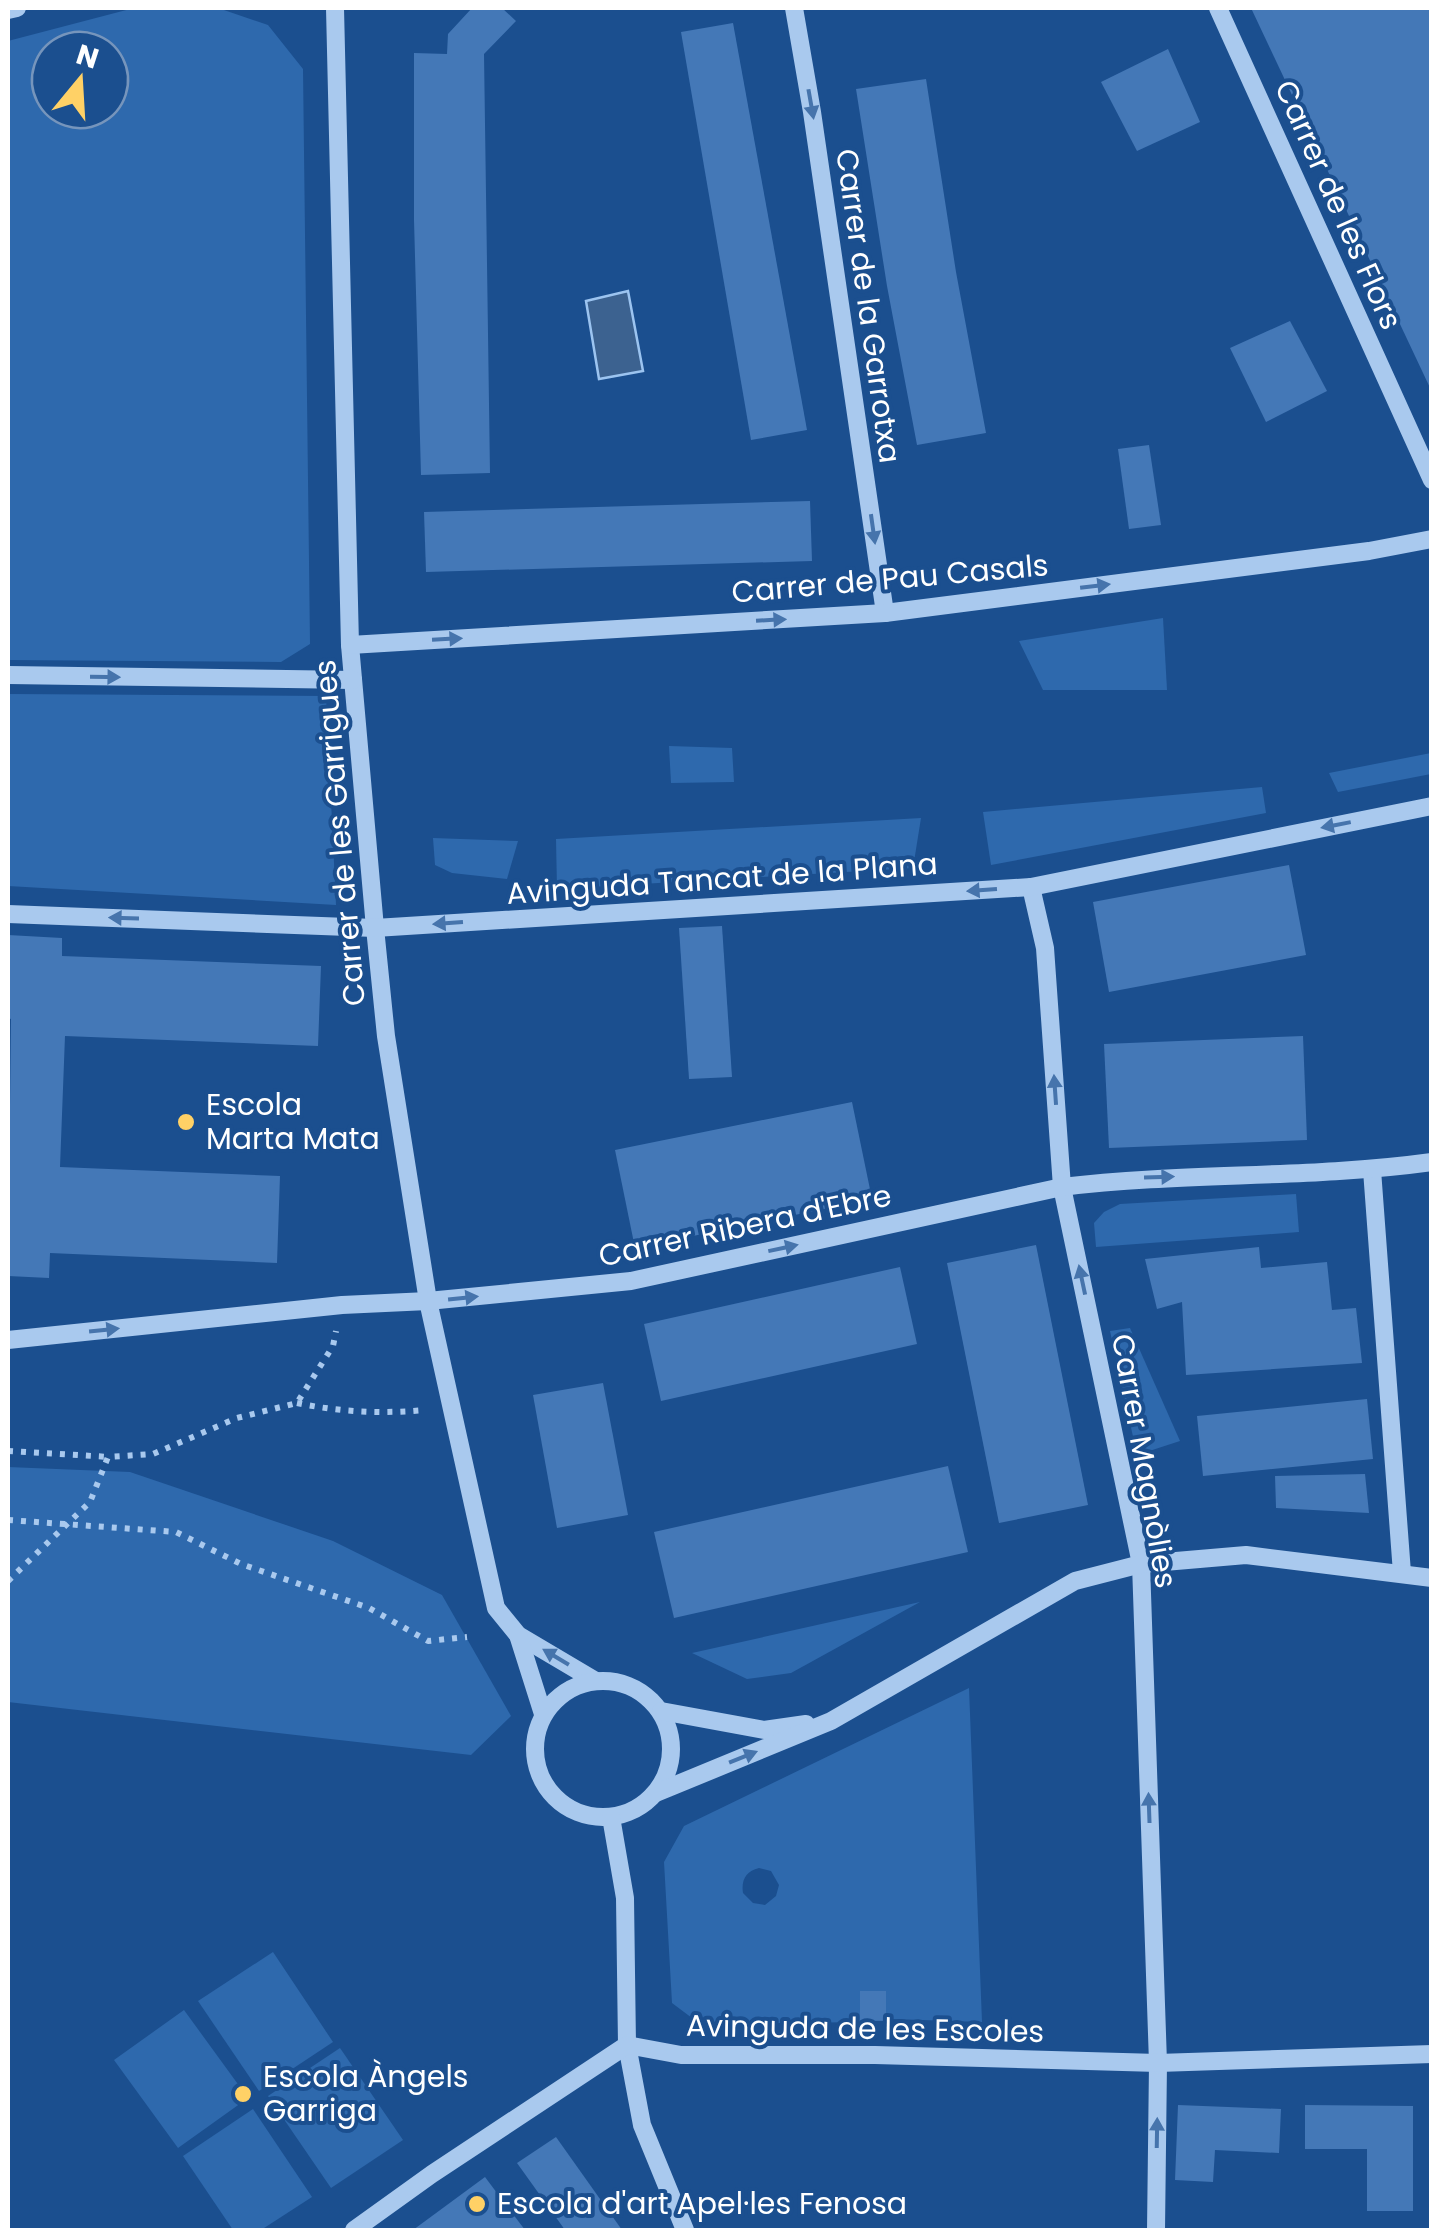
<svg xmlns="http://www.w3.org/2000/svg" width="1439" height="2238" viewBox="0 0 1439 2238" font-family="Poppins,sans-serif">
<rect width="100%" height="100%" fill="#1b4f8f"/>
<g fill="#2e69ad" fill-rule="evenodd">
<path d="M134,8H218L268,25L303,69L310,644L281,662L8,660V41ZM50,50H110V110H50Z"/>
<path d="M1163,618L1167,690H1043L1019,641Z"/>
<path d="M8,694L326,696L336,905L8,886Z"/>
<path d="M669,746L732,748L734,782L671,783Z"/>
<path d="M1431,753V774L1338,792L1329,773Z"/>
<path d="M1262,787L1266,813L991,865L983,812Z"/>
<path d="M921,818L913,868L557,889L556,839Z"/>
<path d="M433,838L518,841L507,879L452,873L435,865Z"/>
<path d="M1296,1194L1299,1232L1096,1247L1094,1223L1104,1212L1120,1204Z"/>
<path d="M1130,1328L1180,1441L1137,1455L1110,1331Z"/>
<path d="M8,1467L130,1472L333,1541L442,1595L511,1716L471,1755L8,1702Z"/>
<path d="M920,1602L791,1673L747,1679L692,1653Z"/>
<path d="M969,1688L982,2022L892,2019L867,2022L700,2024L672,2003L664,1862L684,1826ZM759,1868L771,1871L779,1885L776,1896L765,1905L753,1903L743,1893C741,1880 746,1871 759,1868Z"/>
<path d="M273,1952L333,2042L259,2091L198,2001Z"/>
<path d="M184,2010L248,2098L178,2148L114,2060Z"/>
<path d="M340,2048L403,2140L331,2188L268,2096Z"/>
<path d="M253,2109L312,2197L261,2230H233L183,2156Z"/>
</g>
<path fill="#3c6290" stroke="#9cc4f0" stroke-width="2.5" d="M628,291L643,371L599,379L586,301Z"/>
<g fill="#4478b7">
<path d="M472,8H502L516,21L484,54L490,473L421,475L414,220V53L447,54L448,34Z"/>
<path d="M1251,8H1432V392Z"/>
<path d="M733,23L807,430L751,440L681,32Z"/>
<path d="M1168,49L1200,122L1137,151L1101,82Z"/>
<path d="M926,79L956,272L986,433L917,445L887,286L856,89Z"/>
<path d="M1290,321L1327,391L1266,422L1230,348Z"/>
<path d="M1149,445L1161,525L1129,529L1118,449Z"/>
<path d="M810,501L812,561L426,572L424,512Z"/>
<path d="M1289,865L1306,955L1109,992L1093,902Z"/>
<path d="M722,926L732,1077L689,1079L679,928Z"/>
<path d="M8,935L62,938V956L321,966L318,1046L65,1036L60,1167L280,1176L277,1263L50,1253L49,1278L8,1276L11,1019L8,1018Z"/>
<path d="M1303,1036L1307,1140L1109,1148L1104,1044Z"/>
<path d="M852,1102L872,1199L635,1248L615,1150Z"/>
<path d="M1036,1245L1088,1505L999,1523L947,1263Z"/>
<path d="M1259,1247L1261,1268L1327,1262L1332,1310L1356,1308L1362,1363L1186,1375L1182,1302L1157,1309L1145,1259Z"/>
<path d="M900,1267L917,1344L661,1401L644,1324Z"/>
<path d="M603,1383L628,1515L557,1528L533,1395Z"/>
<path d="M1367,1399L1373,1459L1203,1476L1197,1416Z"/>
<path d="M948,1466L968,1552L674,1618L654,1532Z"/>
<path d="M1365,1474L1369,1513L1276,1508L1275,1476Z"/>
<path d="M860,1991H886V2021L860,2020Z"/>
<path d="M1178,2105L1281,2109L1279,2153L1215,2150L1213,2182L1175,2180Z"/>
<path d="M1305,2105L1413,2106V2211H1367V2149H1305Z"/>
<path d="M556,2137L622,2230H565L517,2163Z"/>
<path d="M485,2177L525,2230H413Z"/>
</g>
<g fill="none" stroke-linecap="round" stroke-linejoin="round">
<g stroke="#a9c9ee" stroke-width="6" stroke-dasharray="5 8" stroke-linecap="butt">
<path d="M297,1403C339,1412 382,1414 425,1410"/>
<path d="M8,1451L110,1457"/>
<path d="M8,1520L176,1532L241,1564L369,1608L428,1641L467,1637"/>
<path d="M8,1581L90,1502L108,1457L153,1454L237,1418L297,1403L333,1346L336,1331"/>
</g>
<g stroke="#a9c9ee" stroke-width="18">
<path d="M335,8L350,645L375,928L386,1036L428,1301L496,1608L518,1635L594,1680"/>
<path d="M794,8L812,112L885,613"/>
<path d="M1218,8L1432,480"/>
<path d="M8,10L17,8"/>
<path d="M350,645L885,613L1369,551L1432,539"/>
<path d="M8,675L353,680"/>
<path d="M1031,887L1045,948L1062,1187L1141,1564L1158,2063L1156,2230"/>
<path d="M8,914L375,928L1031,887L1432,806"/>
<path d="M1372,1170L1402,1573"/>
<path d="M8,1340L342,1305L428,1301L631,1281L1062,1187C1185,1172 1309,1179 1432,1162"/>
<path d="M518,1635L543,1714"/>
<circle cx="603" cy="1749" r="68"/>
<path d="M661,1711L764,1730L806,1724"/>
<path d="M656,1793L831,1721L1075,1581L1141,1564L1246,1555L1432,1578"/>
<path d="M611,1817L625,1898L627,2045L642,2125L685,2230"/>
<path d="M354,2230L432,2174L627,2045L681,2055H875L1158,2063L1432,2054"/>
</g>
</g>
<defs><path id="oneway-solid" d="M-6-.8H1V-3.2L6.5 0L1 3.2V.8H-6Z" transform="scale(2.5)"/></defs>
<g fill="#4674ac">
<use href="#oneway-solid" transform="translate(811 104) rotate(80)"/>
<use href="#oneway-solid" transform="translate(873 529) rotate(82)"/>
<use href="#oneway-solid" transform="translate(1095 586) rotate(-7)"/>
<use href="#oneway-solid" transform="translate(771 620) rotate(-3)"/>
<use href="#oneway-solid" transform="translate(447 639) rotate(-3)"/>
<use href="#oneway-solid" transform="translate(105 677) rotate(1)"/>
<use href="#oneway-solid" transform="translate(1336 825) rotate(169)"/>
<use href="#oneway-solid" transform="translate(982 890) rotate(176)"/>
<use href="#oneway-solid" transform="translate(124 918) rotate(-178)"/>
<use href="#oneway-solid" transform="translate(448 923) rotate(176)"/>
<use href="#oneway-solid" transform="translate(1055 1090) rotate(-94)"/>
<use href="#oneway-solid" transform="translate(1159 1177) rotate(-2)"/>
<use href="#oneway-solid" transform="translate(783 1248) rotate(-12)"/>
<use href="#oneway-solid" transform="translate(1082 1280) rotate(-102)"/>
<use href="#oneway-solid" transform="translate(463 1298) rotate(-6)"/>
<use href="#oneway-solid" transform="translate(104 1330) rotate(-6)"/>
<use href="#oneway-solid" transform="translate(556 1657) rotate(-149)"/>
<use href="#oneway-solid" transform="translate(743 1757) rotate(-22)"/>
<use href="#oneway-solid" transform="translate(1149 1808) rotate(-92)"/>
<use href="#oneway-solid" transform="translate(1157 2133) rotate(-89)"/>
</g>
<g fill="#ffd166" stroke="#1b4f8f" stroke-width="4">
<circle cx="186" cy="1122" r="10"/>
<circle cx="243" cy="2094" r="10"/>
<circle cx="477" cy="2204" r="10"/>
</g>
<g text-anchor="middle" stroke-width="8" stroke-linejoin="round" paint-order="stroke">
<g font-size="30" fill="#fff" stroke="#1b4f8f">
<text transform="translate(1338 205) rotate(66)" y="10">Carrer de les Flors</text>
<text transform="translate(868 306) rotate(82)" y="10">Carrer de la Garrotxa</text>
<text transform="translate(890 579) rotate(-5)" y="10">Carrer de Pau Casals</text>
<text transform="translate(340 833) rotate(-95)" y="10">Carrer de les Garrigues</text>
<text transform="translate(722 879) rotate(-4)" y="10">Avinguda Tancat de la Plana</text>
<text transform="translate(745 1226) rotate(-12)" y="10">Carrer Ribera d'Ebre</text>
<text transform="translate(1144 1461) rotate(80)" y="10">Carrer Magnòlies</text>
<text transform="translate(865 2029) rotate(1)" y="10">Avinguda de les Escoles</text>
</g>
<g font-size="30" fill="#fff" stroke="#1b4f8f" text-anchor="start">
<text x="206" y="1115">Escola<tspan x="206" dy="34">Marta Mata</tspan></text>
<text x="263" y="2087">Escola Àngels<tspan x="263" dy="34">Garriga</tspan></text>
<text x="497" y="2214">Escola d'art Apel·les Fenosa</text>
</g>
</g>
<rect width="1439" height="2238" fill="none" stroke="#ffffff" stroke-width="20"/>
<g transform="translate(80 80) rotate(18)"><circle r="48" fill="#1b4f8f" stroke="#7695bc" stroke-width="2.5"/>
<path d="M0-8L18 38L0 25L-18 38Z" fill="#ffd166"/>
<text y="-15" font-size="28" font-weight="bold" text-anchor="middle" fill="#ffffff">N</text>
</g>
</svg>
